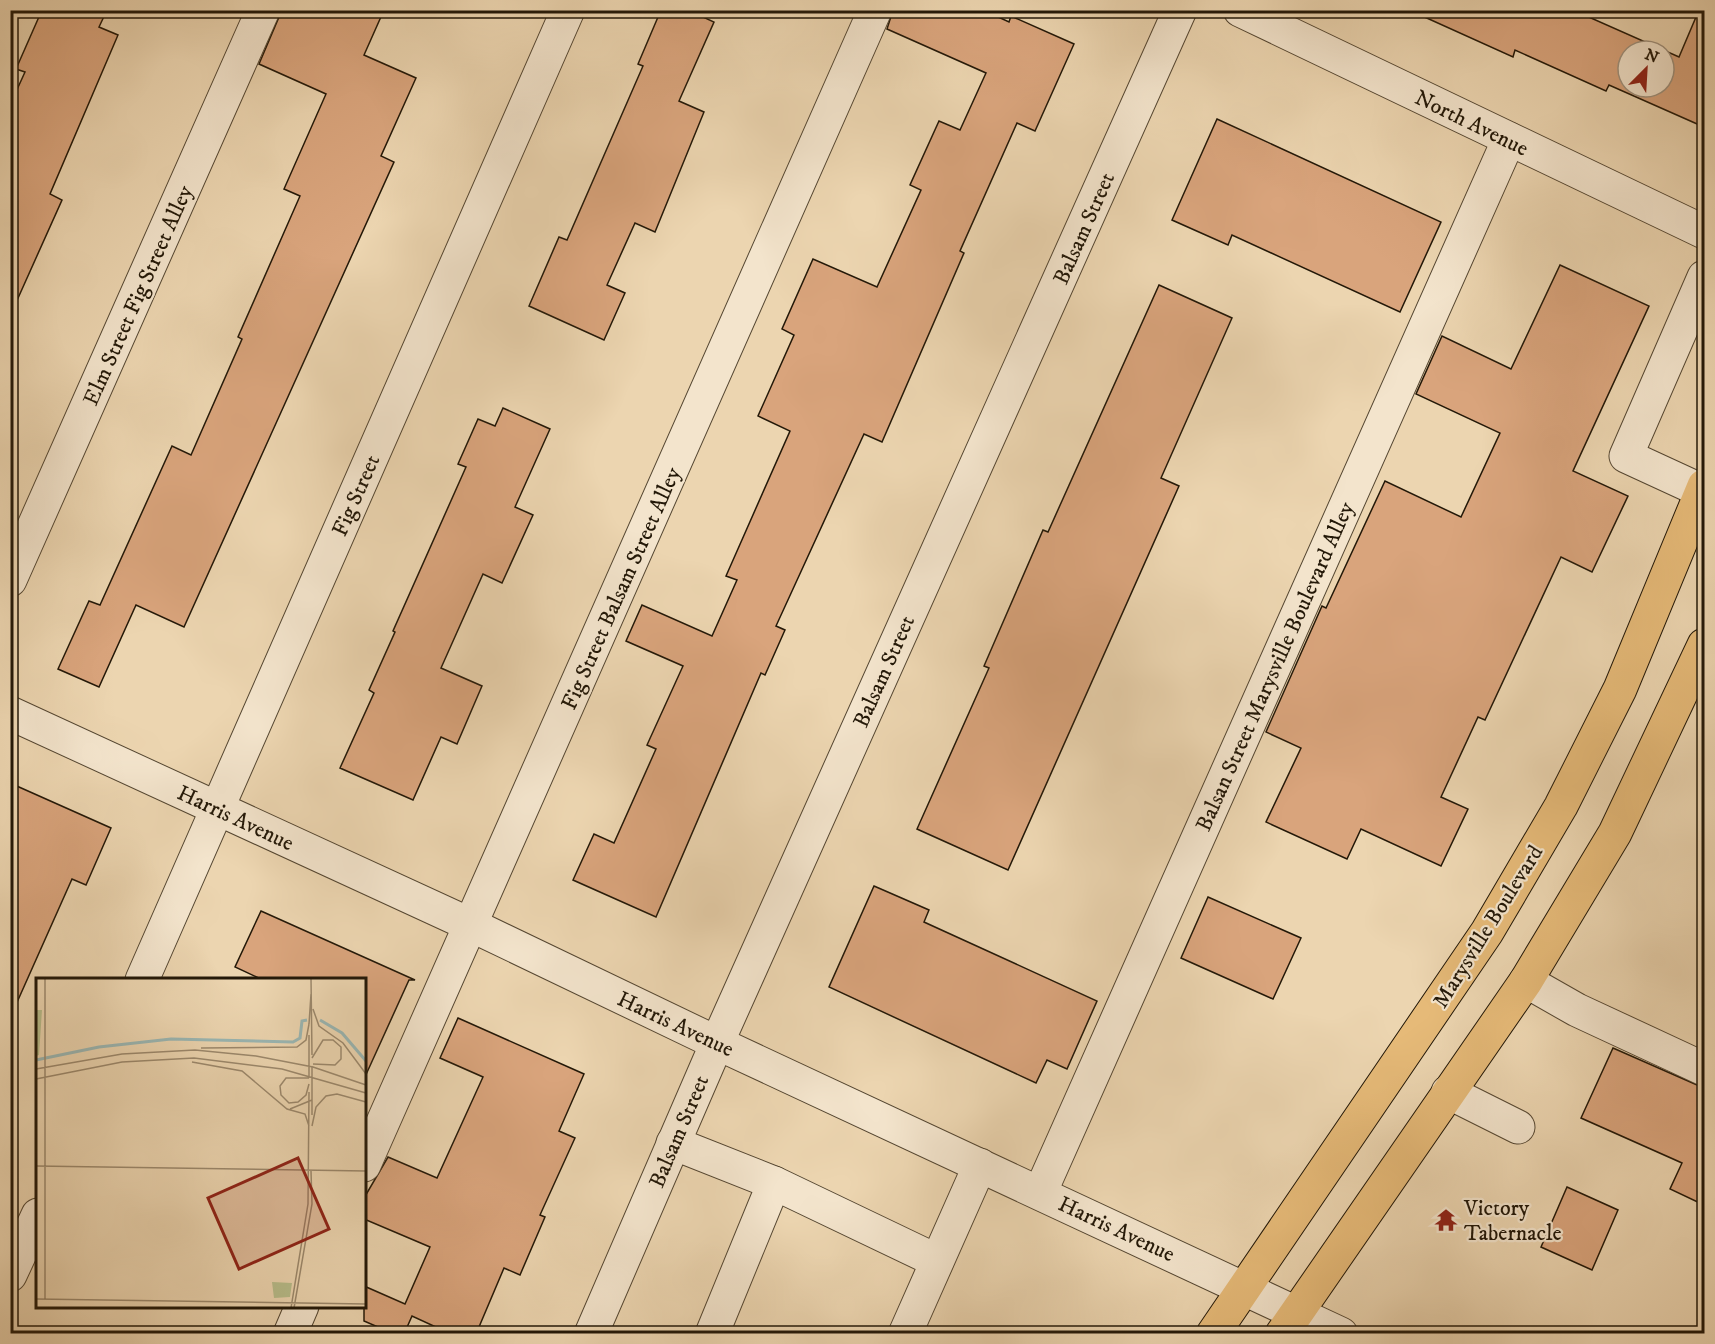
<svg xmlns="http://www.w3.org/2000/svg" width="1715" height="1344" viewBox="0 0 1715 1344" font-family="'IM FELL DW Pica',serif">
<rect width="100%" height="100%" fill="#ecd5b0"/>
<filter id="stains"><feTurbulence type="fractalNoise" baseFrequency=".00333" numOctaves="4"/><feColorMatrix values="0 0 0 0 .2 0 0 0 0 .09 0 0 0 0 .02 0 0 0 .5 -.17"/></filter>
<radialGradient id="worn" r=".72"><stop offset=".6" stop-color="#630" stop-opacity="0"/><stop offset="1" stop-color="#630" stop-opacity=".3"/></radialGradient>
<g fill="#d9a47c" stroke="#231808" stroke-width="1.5" fill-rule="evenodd">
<path d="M42,10H107L99,27L118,35L50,194L62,200L10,316V105L25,72L16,69Z"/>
<path d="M282,10H384L364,55L416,78L381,156L394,162L184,627L136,605L99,687L58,669L89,601L100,605L172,446L191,455L242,339L238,337L300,196L284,189L326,94L259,64Z"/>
<path d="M661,10H688L714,22L679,101L704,112L655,232L635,223L607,285L625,293L604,340L529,306L559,237L567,240L643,66L638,64Z"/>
<path d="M893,10H983L1009,22L1011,16L1074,44L1035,131L1017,123L960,251L964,253L882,442L864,434L776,626L785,630L765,675L761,673L656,917L573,880L594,834L614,843L656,749L647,745L683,666L626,641L642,605L712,636L737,580L726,576L790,431L758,416L794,335L782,329L813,259L877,287L921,190L910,185L939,121L960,130L986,73L887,29Z"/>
<path d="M1409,10H1573L1679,57L1699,10H1704V127L1609,85L1606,91L1515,50L1513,57ZM1628,51H1664V87H1628Z"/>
<path d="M1217,119L1441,222L1400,312L1232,235L1228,245L1172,220Z"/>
<path d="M1560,265L1649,306L1573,471L1628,496L1592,572L1561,557L1485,720L1478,717L1441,797L1468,809L1441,866L1361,829L1347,859L1266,822L1301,748L1266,732L1322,606L1326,608L1385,481L1461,517L1500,433L1416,394L1442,336L1511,369Z"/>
<path d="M1159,285L1232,318L1161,478L1179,486L1008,870L917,829L989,668L984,666L1043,530L1048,532Z"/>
<path d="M503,408L550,429L515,507L533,515L502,583L483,574L441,668L482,686L457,744L441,737L413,800L340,768L374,693L369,690L395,632L393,631L466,467L458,464L478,419L495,426Z"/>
<path d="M10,783L111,828L86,885L72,879L10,1018Z"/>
<path d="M874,886L929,910L924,922L1097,1001L1067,1069L1047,1060L1036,1083L829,987Z"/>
<path d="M1208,897L1301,938L1273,999L1181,958Z"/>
<path d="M261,911L415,980H409L364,1079V980H263L235,967Z"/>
<path d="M458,1018L584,1074L559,1131L575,1138L540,1215L545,1217L520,1275L504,1268L476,1334H451L412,1316L404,1334H394L364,1321V1286L405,1304L430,1247L364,1219V1198L388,1157L437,1178L483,1077L440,1058Z"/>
<path d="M1613,1048L1704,1088V1205L1670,1189L1682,1163L1581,1118Z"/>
<path d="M1567,1187L1618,1210L1592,1270L1541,1247Z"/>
</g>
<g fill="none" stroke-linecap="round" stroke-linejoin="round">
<g stroke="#554732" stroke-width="35">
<g id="minor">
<path d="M1240,10L1704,232"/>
<path d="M1702,491L1626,456L1704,277"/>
<path d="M10,580L263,10"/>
<path d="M10,713L471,925L717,1043L1341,1334"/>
<path d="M142,980L568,10"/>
<path d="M1526,981L1577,1010L1704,1069"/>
<path d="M1448,1092L1518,1127"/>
<path d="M673,1143L774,1183L712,1334"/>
<path d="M364,1165L875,10"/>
<path d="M774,1183L937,1261"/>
<path d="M1040,1193L1509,139"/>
<path d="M10,1275L38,1215"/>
<path d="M290,1334L302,1306"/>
<path d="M591,1334L717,1043L1180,10"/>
<path d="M905,1334L980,1165"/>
</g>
</g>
<g stroke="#231808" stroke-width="35">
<g id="major">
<path d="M1213,1334L1487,932L1561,806L1620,689L1704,486"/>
<path d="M1282,1334L1526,981L1615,833L1704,645"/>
</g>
</g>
<use href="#minor" stroke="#f3e4cc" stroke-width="33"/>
<use href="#major" stroke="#e6ba78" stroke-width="33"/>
</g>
<defs>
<g id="temple-bare" transform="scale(1.8)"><path d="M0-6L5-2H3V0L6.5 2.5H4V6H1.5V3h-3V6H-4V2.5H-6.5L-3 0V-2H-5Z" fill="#8f2418" stroke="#f3e4cc" stroke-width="2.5" paint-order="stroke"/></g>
</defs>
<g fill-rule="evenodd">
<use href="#temple-bare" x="1446" y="1220"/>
</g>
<g text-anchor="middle" stroke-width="4.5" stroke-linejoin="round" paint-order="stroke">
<g font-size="22" fill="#231808" stroke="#f3e4cc">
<text transform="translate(1472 122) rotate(26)" y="8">North Avenue</text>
<text transform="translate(1083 228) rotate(-66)" y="8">Balsam Street</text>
<text transform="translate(137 295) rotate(-66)" y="8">Elm Street Fig Street Alley</text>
<text transform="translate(355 495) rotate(-66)" y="8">Fig Street</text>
<text transform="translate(620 588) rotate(-66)" y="8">Fig Street Balsam Street Alley</text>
<text transform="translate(1274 666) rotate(-66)" y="8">Balsan Street Marysville Boulevard Alley</text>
<text transform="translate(883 671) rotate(-66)" y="8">Balsam Street</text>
<text transform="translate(236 817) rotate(25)" y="8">Harris Avenue</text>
<text transform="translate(1487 926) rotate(-58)" y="8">Marysville Boulevard</text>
<text transform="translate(676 1023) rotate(25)" y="8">Harris Avenue</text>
<text transform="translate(678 1131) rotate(-67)" y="8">Balsam Street</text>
<text transform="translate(1117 1228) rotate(25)" y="8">Harris Avenue</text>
</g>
<g font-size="22" fill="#231808" stroke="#f3e4cc" text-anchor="start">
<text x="1464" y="1215">Victory<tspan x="1464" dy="25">Tabernacle</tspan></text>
</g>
</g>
<g transform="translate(36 978)">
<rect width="330" height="330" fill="#ecd5b0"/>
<path d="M0,32H6L3,77L0,78ZM236,304L256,305L254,319L238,320Z" fill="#b7bd8b"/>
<path fill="none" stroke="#9ab7b4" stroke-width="3" d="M284,42L306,55L330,83M0,82L63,69L135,61L257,64L264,60L266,43L271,42"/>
<path fill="none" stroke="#9c896d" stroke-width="1.5" d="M9,0V321M275,0L276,77M277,31L283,48L307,65L330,96M273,46L275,16M165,70L261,69L270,62L273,46M276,80L287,62H297L305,69V81L299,87L277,86M156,84L206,93L251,131L269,136L273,148M276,88V137M0,91L86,76L159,72L220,78L277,89L330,107M273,100V57M273,100H250L244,108L245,117L253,125L262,124L270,117L273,106M0,101L86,84L158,80L246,91L330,115M254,131L276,122M276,148L280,129L290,118L301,116L330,124M0,188L330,193M0,321L330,326M255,330L272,226L273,114M258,330L276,226L275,193"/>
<path fill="#8f2418" fill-opacity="0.15" stroke="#8f2418" stroke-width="3" d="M262,180L293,251L203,291L172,220Z"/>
<rect width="330" height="330" fill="none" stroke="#231808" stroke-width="3"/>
</g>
<rect width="1715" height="1344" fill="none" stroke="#ecd5b0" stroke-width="36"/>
<rect x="12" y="12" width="1691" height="1320" fill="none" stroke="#231808" stroke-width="3"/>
<rect x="18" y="18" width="1679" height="1308" fill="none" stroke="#231808" stroke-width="1.5"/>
<g transform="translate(1646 69) rotate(24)"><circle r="28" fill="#f3e4cc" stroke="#a0927e" stroke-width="1.5"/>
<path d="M0-4.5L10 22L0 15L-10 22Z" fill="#8f2418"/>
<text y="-9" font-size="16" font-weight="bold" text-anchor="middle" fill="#231808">N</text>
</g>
<rect width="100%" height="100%" filter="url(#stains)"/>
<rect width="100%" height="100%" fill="url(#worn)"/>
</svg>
